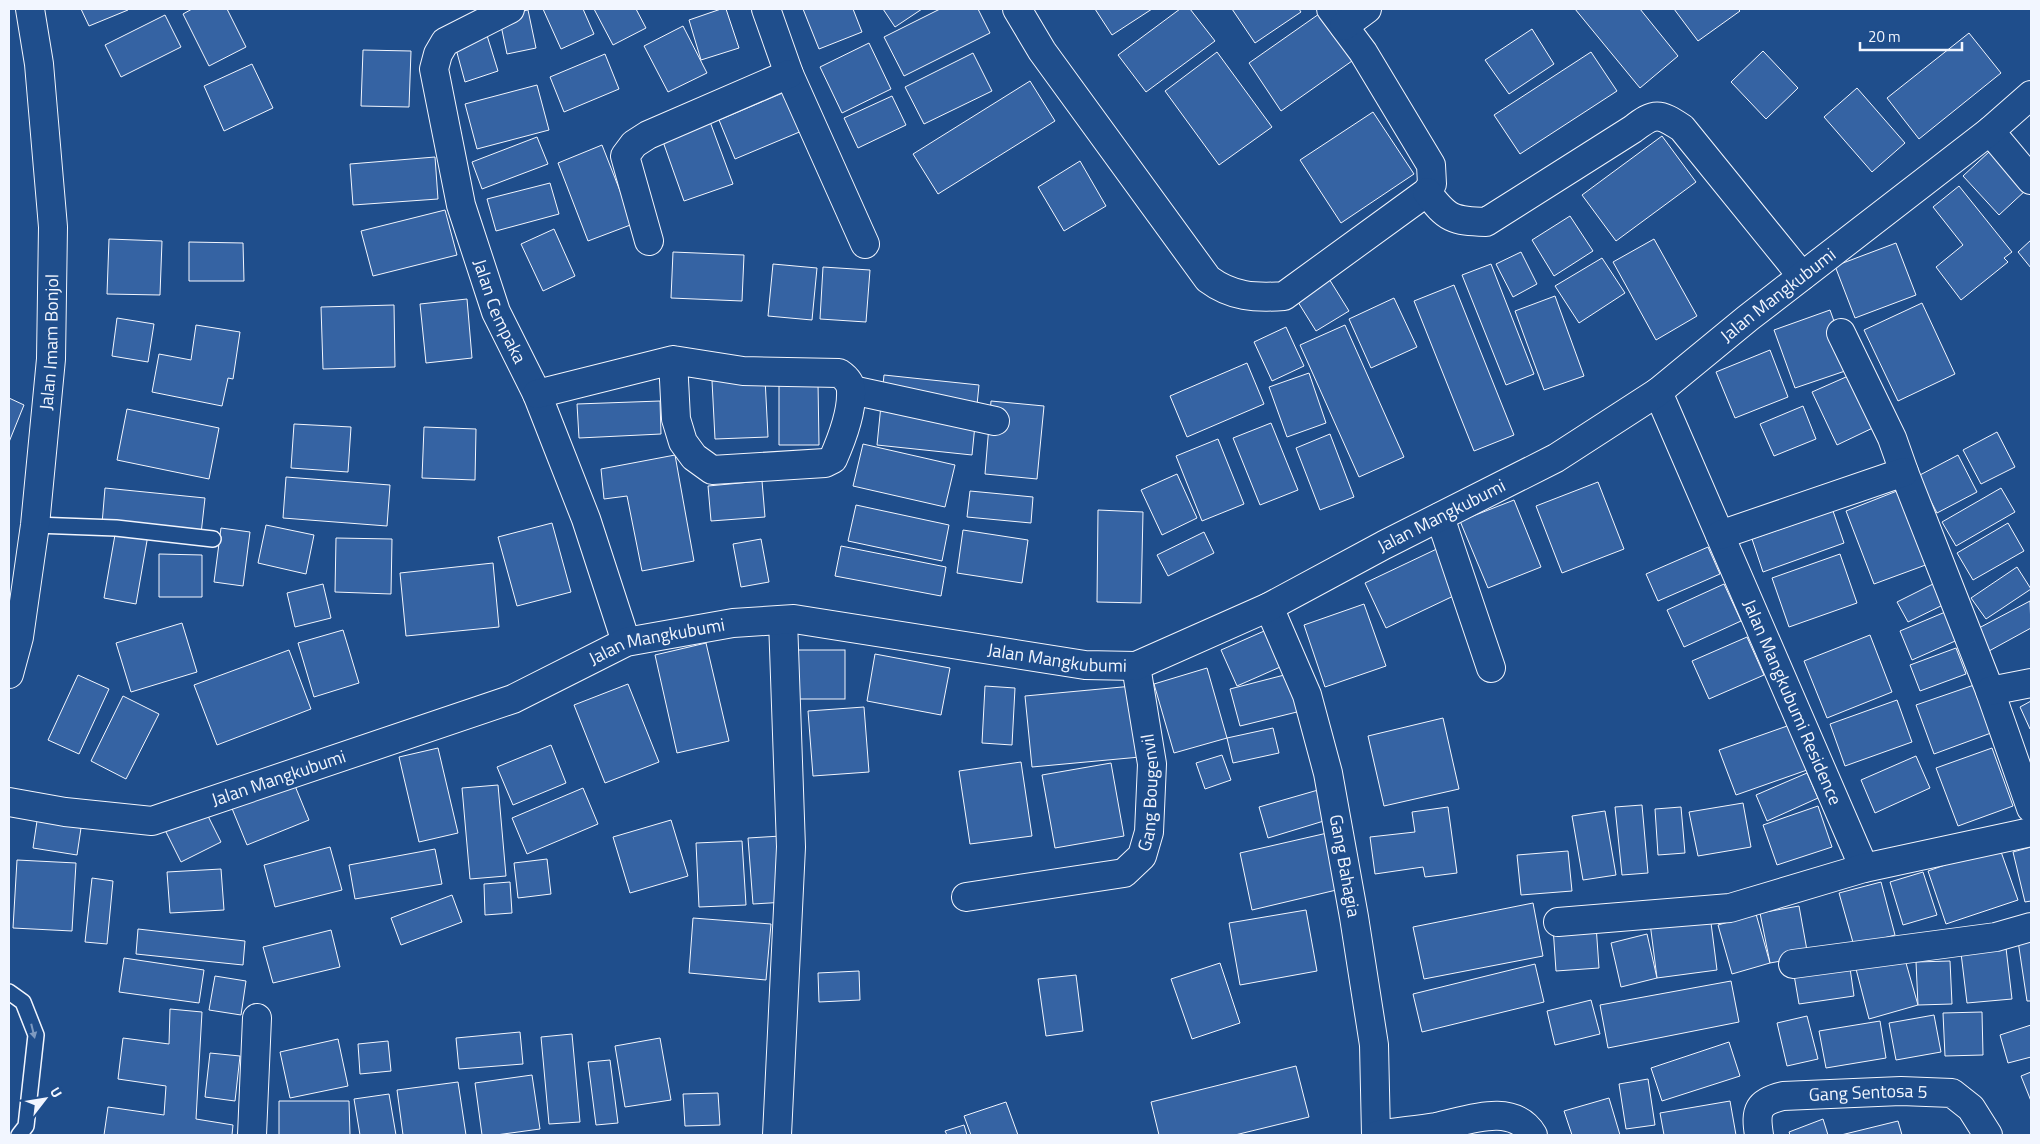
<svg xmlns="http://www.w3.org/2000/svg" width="2040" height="1144" viewBox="0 0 2040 1144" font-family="'Titillium Web',sans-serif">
<rect width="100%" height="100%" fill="#1f4e8c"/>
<g fill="#3563a3" stroke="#f2f6ff">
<path d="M81,9H127L128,10L89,26Z"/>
<path d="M192,9H227L246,47L209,66L183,14Z"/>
<path d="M543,9H583L594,34L561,49Z"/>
<path d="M594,9H636L646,28L613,45Z"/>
<path d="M721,9H726L739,48L701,60L689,20Z"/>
<path d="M803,9H853L862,32L819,49Z"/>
<path d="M883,9H922L895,27Z"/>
<path d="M940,9H978L990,33L904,76L884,37Z"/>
<path d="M1095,9H1152L1112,35Z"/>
<path d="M1180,9H1190L1215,41L1146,92L1118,55Z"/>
<path d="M1232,9H1299L1301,12L1255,43Z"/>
<path d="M1575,9H1640L1678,56L1640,88Z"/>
<path d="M1674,9H1738L1740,11L1698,41Z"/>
<path d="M528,10L536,48L507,54L499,16Z"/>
<path d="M1319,14L1352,61L1281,111L1249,63Z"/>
<path d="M165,15L181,47L121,77L105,45Z"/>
<path d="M683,26L707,73L668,92L644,46Z"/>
<path d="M485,29L498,71L465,82L453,38Z"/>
<path d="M1532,29L1554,64L1509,94L1485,60Z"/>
<path d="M1969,33L2001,73L1919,139L1887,98Z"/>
<path d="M869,43L891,89L842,113L820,67Z"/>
<path d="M363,50L411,51L409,107L361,106Z"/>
<path d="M1763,51L1798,88L1766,119L1731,82Z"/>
<path d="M1217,52L1272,127L1219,165L1165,91Z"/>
<path d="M1591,52L1617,91L1520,154L1494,115Z"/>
<path d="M973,53L992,91L924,124L905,87Z"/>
<path d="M605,54L619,89L564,112L550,77Z"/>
<path d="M252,64L273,108L224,131L204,86Z"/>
<path d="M1030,81L1055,121L938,194L913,154Z"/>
<path d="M537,85L549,130L477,149L465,104Z"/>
<path d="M1857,88L1905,143L1872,172L1824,117Z"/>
<path d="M792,89L809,128L735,159L719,120Z"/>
<path d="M892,96L906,125L858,148L844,118Z"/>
<path d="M1373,112L1414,174L1341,223L1300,160Z"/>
<path d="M709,119L733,184L684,201L661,136Z"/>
<path d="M1662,136L1696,182L1616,241L1582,195Z"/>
<path d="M537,137L548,164L482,189L472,162Z"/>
<path d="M602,145L633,224L588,241L558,163Z"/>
<path d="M1990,151L2026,190L1999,215L1963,176Z"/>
<path d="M435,157L438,199L353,205L350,164Z"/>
<path d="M1080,161L1106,206L1064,231L1038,187Z"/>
<path d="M550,183L559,214L496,231L487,199Z"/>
<path d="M1959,186L2012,252L2004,258L2008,262L1961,300L1936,267L1963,245L1933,207Z"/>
<path d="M445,210L457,255L373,276L361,231Z"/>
<path d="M1570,216L1593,251L1554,276L1532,240Z"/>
<path d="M554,229L575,276L543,291L521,244Z"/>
<path d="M109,239L162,241L160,295L107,294Z"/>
<path d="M1654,239L1697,316L1656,340L1613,262Z"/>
<path d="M2031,240V268L2018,252Z"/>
<path d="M189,242L243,243L244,281H189Z"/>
<path d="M1896,243L1916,295L1855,318L1835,266Z"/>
<path d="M673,252L744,255L742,301L671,298Z"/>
<path d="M1521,252L1537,284L1513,297L1496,264Z"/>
<path d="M1602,258L1625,293L1579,323L1555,286Z"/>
<path d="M773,264L817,268L812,320L768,316Z"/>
<path d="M1491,264L1534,374L1506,385L1462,275Z"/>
<path d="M823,267L870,270L866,322L820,319Z"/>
<path d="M1326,274L1349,311L1316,331L1293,294Z"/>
<path d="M1454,285L1514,435L1474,451L1414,301Z"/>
<path d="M1555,296L1584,376L1544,390L1515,311Z"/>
<path d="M1394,298L1417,347L1371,368L1349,319Z"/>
<path d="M467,299L472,358L426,363L420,304Z"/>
<path d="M1922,303L1955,374L1898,401L1864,330Z"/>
<path d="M394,305L395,367L323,369L321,307Z"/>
<path d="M1830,310L1851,369L1795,388L1774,330Z"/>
<path d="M117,318L154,324L148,362L112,356Z"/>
<path d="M196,325L240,332L233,379L228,378L222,406L152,392L159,354L191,360Z"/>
<path d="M1345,325L1404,457L1359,477L1300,345Z"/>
<path d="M1286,327L1304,366L1272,381L1254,342Z"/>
<path d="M1770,350L1788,397L1735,418L1716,372Z"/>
<path d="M1247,363L1264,404L1187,437L1170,396Z"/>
<path d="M1309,373L1326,423L1287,437L1269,387Z"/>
<path d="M1855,373L1879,425L1837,445L1812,392Z"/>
<path d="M884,375L979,385L972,455L877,445Z"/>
<path d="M765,378L768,437L715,439L712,381Z"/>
<path d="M779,383H818L819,445H779Z"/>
<path d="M9,398L24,405L9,442Z"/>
<path d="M660,401L661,434L579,438L577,404Z"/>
<path d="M991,401L1044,406L1037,479L985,474Z"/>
<path d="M1803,406L1816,439L1774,456L1760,424Z"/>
<path d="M127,409L219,428L209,479L117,460Z"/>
<path d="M1271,423L1298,490L1260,505L1233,438Z"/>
<path d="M294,424L351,427L348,472L291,468Z"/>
<path d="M424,427L476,429L475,480L422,478Z"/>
<path d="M1997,432L2015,467L1981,484L1963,450Z"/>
<path d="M1330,434L1354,497L1320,510L1296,448Z"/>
<path d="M1218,439L1244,504L1202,521L1176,456Z"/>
<path d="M863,444L955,465L945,507L853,486Z"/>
<path d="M675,455L694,561L642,571L627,496L604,499L601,469Z"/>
<path d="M1958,455L1977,492L1937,513L1918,476Z"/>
<path d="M1177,474L1197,518L1162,535L1141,490Z"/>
<path d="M286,477L390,485L387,526L283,518Z"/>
<path d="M762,481L765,517L711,521L708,486Z"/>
<path d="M1598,482L1624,549L1562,573L1536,506Z"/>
<path d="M105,488L205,498L201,534L102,524Z"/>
<path d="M2001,488L2015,512L1956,546L1942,522Z"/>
<path d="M1902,489L1931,563L1874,584L1846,511Z"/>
<path d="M970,491L1033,497L1031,523L967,517Z"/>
<path d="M1514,500L1541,567L1488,588L1460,521Z"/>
<path d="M856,505L949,525L942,561L848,541Z"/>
<path d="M1098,510L1143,512L1141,603L1097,602Z"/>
<path d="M1833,511L1844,543L1763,572L1752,539Z"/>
<path d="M552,523L571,592L517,606L498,537Z"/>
<path d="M2008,523L2024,551L1973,580L1957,553Z"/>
<path d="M266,525L314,535L306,574L258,563Z"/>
<path d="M221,528L250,532L243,586L214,582Z"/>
<path d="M116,529L148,535L136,604L104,598Z"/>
<path d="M963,530L1028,540L1022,583L957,573Z"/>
<path d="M1204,532L1214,553L1168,576L1157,555Z"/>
<path d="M336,538L392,539L391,594L335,592Z"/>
<path d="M761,539L769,582L741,587L733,544Z"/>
<path d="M841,546L946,567L941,596L835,576Z"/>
<path d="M1443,546L1464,591L1386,628L1365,583Z"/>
<path d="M1708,547L1720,574L1658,601L1646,574Z"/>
<path d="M159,554L202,555V597H159Z"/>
<path d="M1840,554L1857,603L1789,627L1772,578Z"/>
<path d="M493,563L499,627L406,636L400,573Z"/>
<path d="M2017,567L2031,589L1986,619L1971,598Z"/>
<path d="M1937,582L1947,603L1908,622L1897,602Z"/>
<path d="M323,584L331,618L295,627L287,593Z"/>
<path d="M1724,584L1741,621L1684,647L1667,610Z"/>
<path d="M2030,601L2031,628L1989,651L1977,629Z"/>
<path d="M1364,604L1386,666L1325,687L1304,625Z"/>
<path d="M1950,610L1962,638L1912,660L1900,631Z"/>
<path d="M182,623L197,672L131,692L116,643Z"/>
<path d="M1271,628L1287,664L1237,686L1221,650Z"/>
<path d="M343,630L359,683L314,697L298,643Z"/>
<path d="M1870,635L1892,692L1827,718L1804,661Z"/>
<path d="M1747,637L1764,675L1709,699L1692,661Z"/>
<path d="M706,643L729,741L677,753L655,655Z"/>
<path d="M1956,648L1966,674L1920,691L1910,665Z"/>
<path d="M289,650L311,709L217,745L194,685Z"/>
<rect x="794" y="650" width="51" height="49"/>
<path d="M875,654L950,668L941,715L867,701Z"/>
<path d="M1207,668L1227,738L1174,753L1154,684Z"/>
<path d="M1292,673L1301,711L1240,726L1230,689Z"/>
<path d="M78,675L109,689L79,754L48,740Z"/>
<path d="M628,684L659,762L605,783L574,705Z"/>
<path d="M1974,685L1991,733L1934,754L1916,705Z"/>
<path d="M985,686L1015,688L1012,745L982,743Z"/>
<path d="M1133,686L1140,757L1032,767L1025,696Z"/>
<path d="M123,696L159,714L126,779L91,761Z"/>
<path d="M1897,700L1912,742L1845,766L1830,724Z"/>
<path d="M2031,701V729H2030L2020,707Z"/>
<path d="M864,707L869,772L813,776L808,711Z"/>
<path d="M1443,718L1459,789L1384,806L1368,736Z"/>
<path d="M1790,725L1807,770L1736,795L1719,750Z"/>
<path d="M1273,728L1279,753L1233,763L1227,738Z"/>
<path d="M551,745L566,783L513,805L497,767Z"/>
<path d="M438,748L458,833L419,842L399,757Z"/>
<path d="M1992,748L2013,806L1958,826L1936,768Z"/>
<path d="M1222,755L1231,780L1205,789L1196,763Z"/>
<path d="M1916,756L1930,788L1875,813L1861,780Z"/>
<path d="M1021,762L1032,836L970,844L959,771Z"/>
<path d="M1111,763L1124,836L1055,848L1042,775Z"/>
<path d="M1807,773L1818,798L1767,821L1756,795Z"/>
<path d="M293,781L309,820L247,845L231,806Z"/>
<path d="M498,785L506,876L470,879L462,788Z"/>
<path d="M583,788L598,824L527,854L512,818Z"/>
<path d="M1318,790L1327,820L1268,838L1259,807Z"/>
<path d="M1743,803L1751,847L1698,856L1689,812Z"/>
<path d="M1642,805L1648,873L1622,875L1615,807Z"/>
<path d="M1818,806L1832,847L1777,865L1763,825Z"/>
<path d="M1448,807L1457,873L1425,877L1423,867L1375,874L1370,837L1415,832L1412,812Z"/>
<path d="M1681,807L1685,853L1658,855L1655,809Z"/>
<path d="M204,808L221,842L181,862L164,828Z"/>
<path d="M1605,811L1616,875L1583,880L1572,816Z"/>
<path d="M671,820L688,876L630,893L613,837Z"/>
<path d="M37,821L81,828L77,855L33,848Z"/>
<path d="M1336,831L1349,887L1252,910L1240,853Z"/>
<path d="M781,836L786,902L753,904L748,838Z"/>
<path d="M742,841L746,905L699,907L696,843Z"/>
<path d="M1999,846L2018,900L1946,924L1928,871Z"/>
<path d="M330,847L342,890L275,907L264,865Z"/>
<path d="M2031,847V901L2025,902L2013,852Z"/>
<path d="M435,849L442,884L355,899L349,865Z"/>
<path d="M1568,851L1572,891L1521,895L1517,855Z"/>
<path d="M547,859L551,894L518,898L514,863Z"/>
<path d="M17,860L76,863L72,931L13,928Z"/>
<path d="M221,869L224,910L170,913L167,872Z"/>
<path d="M1923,872L1937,915L1903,925L1890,882Z"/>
<path d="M92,878L113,881L107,944L85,942Z"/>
<path d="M510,882L512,913L485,915L484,884Z"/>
<path d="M1881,882L1895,935L1854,946L1839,893Z"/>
<path d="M452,895L462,922L401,945L391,918Z"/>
<path d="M1533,903L1543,956L1424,979L1413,927Z"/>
<path d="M1799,906L1808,956L1770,963L1760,913Z"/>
<path d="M1306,910L1317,971L1240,985L1229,923Z"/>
<path d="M1756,914L1770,963L1732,974L1718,925Z"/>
<path d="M1710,915L1717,970L1657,978L1650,923Z"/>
<path d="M693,918L771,924L766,980L689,973Z"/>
<path d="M1596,925L1599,968L1556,971L1553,927Z"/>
<path d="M138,929L245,941L243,965L136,954Z"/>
<path d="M331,930L340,967L273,983L263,947Z"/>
<path d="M1647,934L1657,978L1621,987L1611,943Z"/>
<path d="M2031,940V1001H2027L2018,941Z"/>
<path d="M2006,948L2012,999L1967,1003L1961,953Z"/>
<path d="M1904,956L1918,1005L1869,1019L1856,969Z"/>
<path d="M124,958L204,970L199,1003L119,992Z"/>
<path d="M1849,961L1854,996L1799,1004L1793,969Z"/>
<path d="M1950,961L1952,1004L1918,1005L1916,962Z"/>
<path d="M1220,963L1240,1023L1192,1039L1171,979Z"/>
<path d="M1535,964L1544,1002L1422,1032L1413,994Z"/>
<path d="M859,971L860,1000L819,1002L818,973Z"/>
<path d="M1076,975L1083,1031L1046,1036L1038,979Z"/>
<path d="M215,976L246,981L241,1015L209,1010Z"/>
<path d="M1731,981L1739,1022L1608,1048L1600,1005Z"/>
<path d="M1591,1000L1600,1034L1555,1045L1547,1011Z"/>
<path d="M170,1009L202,1012L196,1119L233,1125L232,1135H104L108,1107L164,1115L166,1086L118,1079L123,1038L169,1044Z"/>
<path d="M1982,1012L1983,1055L1945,1056L1943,1013Z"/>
<path d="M1934,1015L1941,1052L1896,1060L1889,1023Z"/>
<path d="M1807,1016L1818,1059L1787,1066L1777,1023Z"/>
<path d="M1880,1021L1886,1058L1826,1068L1819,1031Z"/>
<path d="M2031,1025V1057L2008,1063L2000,1035Z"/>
<path d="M520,1032L523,1064L459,1069L456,1038Z"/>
<path d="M572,1034L580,1122L549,1124L541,1037Z"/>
<path d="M660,1038L671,1100L625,1107L615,1046Z"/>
<path d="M338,1039L348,1086L290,1098L280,1052Z"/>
<path d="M388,1041L391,1071L360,1074L358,1044Z"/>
<path d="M1729,1042L1740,1076L1662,1101L1651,1068Z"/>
<path d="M210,1053L240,1056L235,1101L205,1097Z"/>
<path d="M610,1060L618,1123L596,1125L588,1062Z"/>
<path d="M1296,1066L1309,1117L1235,1135H1159L1151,1102Z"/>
<path d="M2031,1072V1101L2021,1076Z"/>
<path d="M532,1075L540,1129L496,1135H482L475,1083Z"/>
<path d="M1648,1079L1655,1125L1626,1129L1619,1084Z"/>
<path d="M458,1082L466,1135H403L397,1090Z"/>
<path d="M718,1093L720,1125L685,1126L683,1094Z"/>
<path d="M389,1094L396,1135H360L354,1099Z"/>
<path d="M1609,1098L1620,1135H1572L1564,1111Z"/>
<path d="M279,1101H349L350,1135H279Z"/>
<path d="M1730,1101L1736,1135H1664L1660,1113Z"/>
<path d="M1006,1102L1018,1135H971L964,1116Z"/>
<path d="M1823,1119L1828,1135H1790L1789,1132Z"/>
<path d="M1898,1121L1902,1135H1841Z"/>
<path d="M964,1125L967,1135H947L945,1131Z"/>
</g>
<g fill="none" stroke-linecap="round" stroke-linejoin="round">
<g stroke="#f2f6ff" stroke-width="18">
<g id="service">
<path d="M35,525L116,528L213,539"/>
<path d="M9,992L23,1002L36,1035L26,1126L19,1135"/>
</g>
</g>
<g stroke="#f2f6ff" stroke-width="30">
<g id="minor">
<path id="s1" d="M510,9L445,42L438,54L434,69L461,205L496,312L537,394L586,519L626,642"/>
<path d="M766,9L789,74L865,244"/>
<path d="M1017,9L1042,51L1208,279C1232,297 1255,298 1284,296L1427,192L1432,184L1431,165L1363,52L1331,9"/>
<path d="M1344,26L1367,9"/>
<path d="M1990,131L2031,180"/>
<path d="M1427,192C1447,219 1453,221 1486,222L1633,129C1655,112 1659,113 1682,128L1802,276"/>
<path d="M649,241L625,156L634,144L648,135L789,74"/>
<path d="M1841,333L1892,438L1904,472L1990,691L2031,808"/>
<path d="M852,390L995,421"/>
<path id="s2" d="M1658,392L1864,868"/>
<path d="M537,394L673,360L676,419L683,442L694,457L712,470L825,463L833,459C841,441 852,412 851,391C851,383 845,377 839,373L743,371L673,360"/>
<path d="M1440,517L1491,668"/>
<path d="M1720,535L1904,472"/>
<path id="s3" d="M1269,607L1307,695L1328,773L1354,917L1374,1045L1376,1135"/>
<path d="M1990,691L2031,683"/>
<path id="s4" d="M966,897L1124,873L1142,856L1149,832L1152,764L1136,666"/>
<path d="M1558,922L1730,908L1864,868L2031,832"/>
<path d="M1793,964L1996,937L2031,927"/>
<path d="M252,1135L257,1018"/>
<path d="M777,1135L791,847L783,620"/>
<path d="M1378,1135C1397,1132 1417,1130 1436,1127C1466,1121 1513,1101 1533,1135"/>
<path id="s5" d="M1759,1135C1755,1110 1758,1102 1783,1096L1901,1091L1952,1093L1971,1108L1988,1135"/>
</g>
</g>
<g stroke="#f2f6ff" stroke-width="30">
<g id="tertiary">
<path id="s6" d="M9,802L65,812L152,821L513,699L626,642L733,623L794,619L1085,665L1136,666L1269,607L1384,545L1556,458L1658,392L1748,318L1990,131L2031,95"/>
</g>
</g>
<g stroke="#f2f6ff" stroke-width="30">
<g id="trunk">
<path id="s7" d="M9,674L19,637L35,525L51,359L53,227L39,64L30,9"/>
</g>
</g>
<use href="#service" stroke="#1f4e8c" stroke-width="15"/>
<use href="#minor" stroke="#1f4e8c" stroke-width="28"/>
<use href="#tertiary" stroke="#1f4e8c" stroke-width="28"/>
<use href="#trunk" stroke="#1f4e8c" stroke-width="28"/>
</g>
<defs><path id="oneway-solid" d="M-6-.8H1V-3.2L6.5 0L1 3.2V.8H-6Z" transform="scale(1.25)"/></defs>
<use fill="#7e9ac0" href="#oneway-solid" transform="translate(33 1031) rotate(76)"/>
<g text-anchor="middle" stroke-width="4" stroke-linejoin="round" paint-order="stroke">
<g font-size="18" fill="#f2f6ff" stroke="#1f4e8c">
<text dy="6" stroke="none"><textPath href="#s6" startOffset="1912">Jalan Mangkubumi</textPath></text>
<text dy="6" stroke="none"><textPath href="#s1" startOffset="354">Jalan Cempaka</textPath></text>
<text dy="6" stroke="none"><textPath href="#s7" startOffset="335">Jalan Imam Bonjol</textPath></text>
<text dy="6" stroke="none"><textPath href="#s6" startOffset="1508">Jalan Mangkubumi</textPath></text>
<text dy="6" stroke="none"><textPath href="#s6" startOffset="682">Jalan Mangkubumi</textPath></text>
<text dy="6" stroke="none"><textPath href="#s6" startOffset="1088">Jalan Mangkubumi</textPath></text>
<text dy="6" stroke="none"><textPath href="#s2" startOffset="338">Jalan Mangkubumi Residence</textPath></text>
<text dy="6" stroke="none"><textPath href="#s6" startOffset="278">Jalan Mangkubumi</textPath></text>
<text dy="6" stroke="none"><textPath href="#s4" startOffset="249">Gang Bougenvil</textPath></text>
<text dy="6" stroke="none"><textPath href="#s3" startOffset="271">Gang Bahagia</textPath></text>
<text dy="6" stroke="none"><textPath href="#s5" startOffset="139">Gang Sentosa 5</textPath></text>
</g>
</g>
<rect width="2040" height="1144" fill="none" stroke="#f2f6ff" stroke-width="20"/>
<g transform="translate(45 1099) rotate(59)" stroke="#1f4e8c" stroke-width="4" paint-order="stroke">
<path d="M0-4L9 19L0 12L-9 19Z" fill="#f2f6ff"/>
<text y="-8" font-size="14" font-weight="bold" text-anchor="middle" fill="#f2f6ff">U</text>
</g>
<path d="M1860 42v8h102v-8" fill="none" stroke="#f2f6ff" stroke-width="2.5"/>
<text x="1868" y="42" font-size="15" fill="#f2f6ff" stroke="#1f4e8c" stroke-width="4" paint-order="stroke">20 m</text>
</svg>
